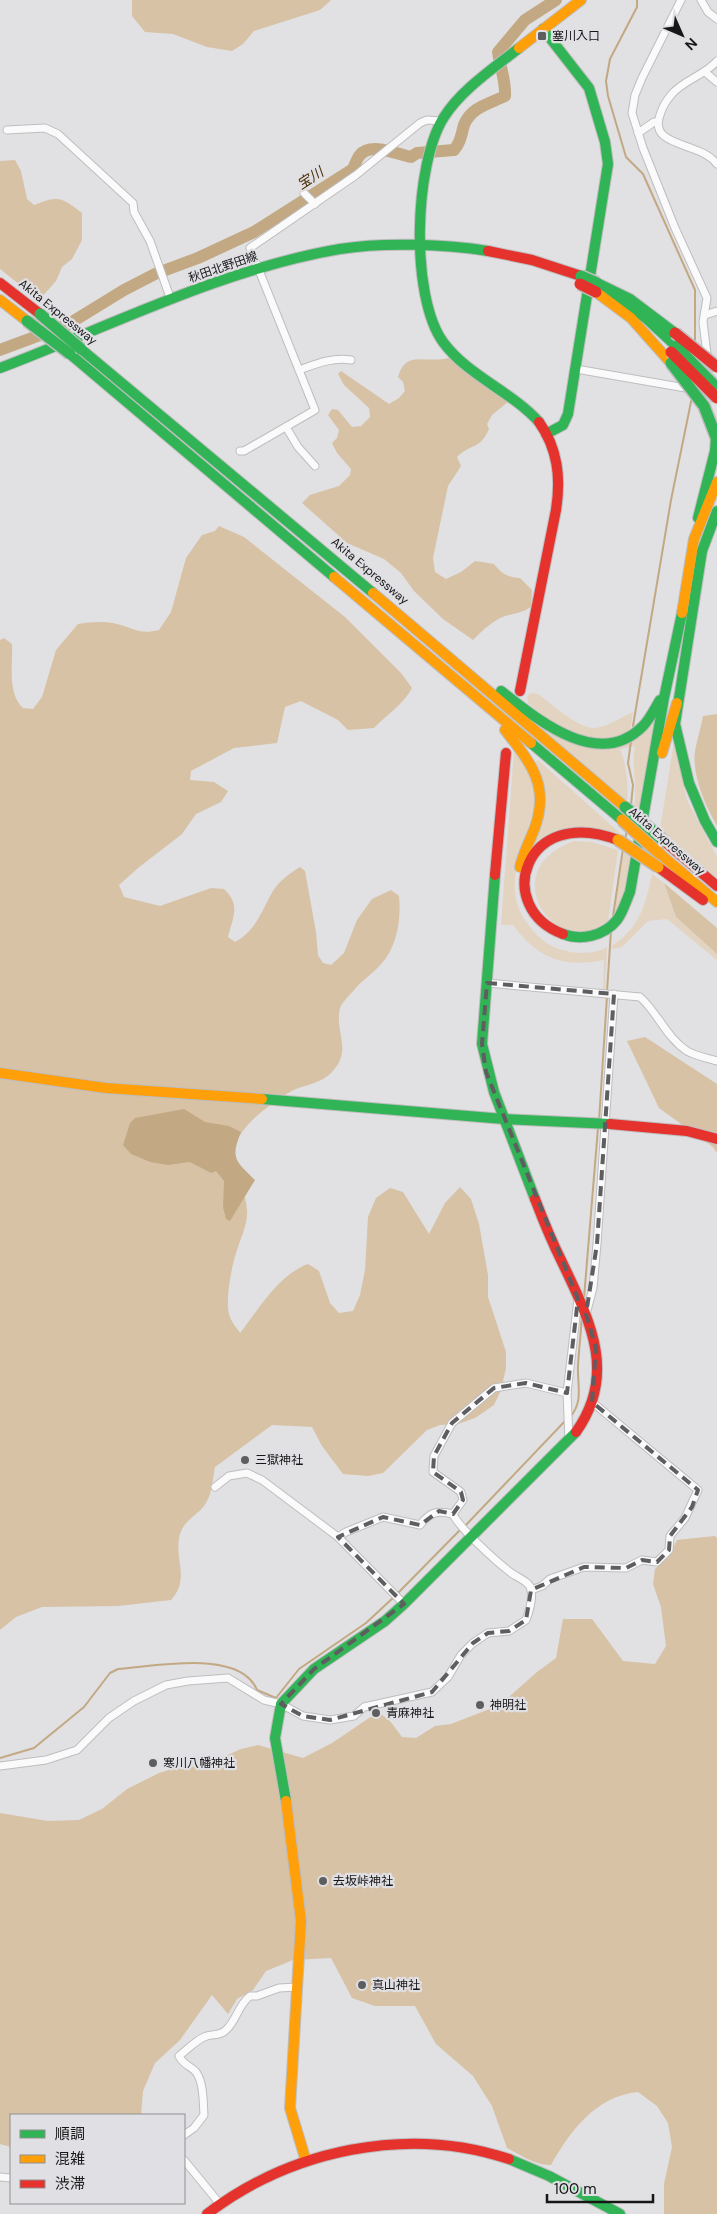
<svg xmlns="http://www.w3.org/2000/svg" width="717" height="2214" viewBox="0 0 717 2214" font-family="'DM Sans','Noto Sans JP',sans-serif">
<rect width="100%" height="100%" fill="#e1e0e2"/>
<g fill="#e3d4c1">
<path d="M531,693L538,694C550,703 577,727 592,728C605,729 621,717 633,712L630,732C622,734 612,738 604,739C575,741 549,720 528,703L527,697Z"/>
<path d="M527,716L576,744L635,739L658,719L641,814L634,808C638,787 631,767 635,746L620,749C626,762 629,788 627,802Z"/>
<path d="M674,742L687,800L717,857V878L660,829Z"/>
<path d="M514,751C525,766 538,783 536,803C536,809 532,815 530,821C520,855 503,892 527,923C534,933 541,940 552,946C568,954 592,956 607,947L605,990H603L604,960C564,968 538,959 513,925H501Z"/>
<path d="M538,760L621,834L620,836L582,828L530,857L542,819L535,762Z"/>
<path d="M574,841L592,842L618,850L608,922C558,963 491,871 574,841Z"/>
<path d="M624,853L634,859L629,891L613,919Z"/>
<path d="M652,874L664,883L676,917L717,954V960L667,919L648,921L622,947L611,949L613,945C640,928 646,903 652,874Z"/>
</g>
<g fill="#d7c2a5">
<path d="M132,0H331L320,10L254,31L243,44L232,51L207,47L173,34L145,32L132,16Z"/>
<path d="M15,160L21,171L27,199L34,205C58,195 62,197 82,213V240L72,259L62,267L56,281L39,300L0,269V161Z"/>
<path d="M449,358L508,402L492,415L487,424L489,429C480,450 471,443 457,457L461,466L448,486L433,558L435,572L446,579L461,572L475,561L494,564C502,574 507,577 520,578L532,590L531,607C522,613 515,613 505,616C492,621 483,630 473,640L443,619L414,591L401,573L384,559L347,543L302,503L310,495L339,486L350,475L351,469L337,453L332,443L337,438L339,430L328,415L332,409L338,410L352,427L361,426L370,417L369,408L344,385L338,374L341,371L389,404L399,398L405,391L403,382L398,377C406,349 425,364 449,358Z"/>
<path d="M219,526L244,537L345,617L401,673L412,688C403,705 387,714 374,728L348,730L338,720L301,701L285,707L277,743L234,748L191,771L190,780L214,782L228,791L221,802L196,814L182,834L138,868L119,885L124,897L160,906L211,888L224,889C241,905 233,917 228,937L235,942C256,931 262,910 273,891C280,880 289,874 300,867L305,871L316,932L318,955L323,963L331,965L344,953L357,920L372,899L391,890L399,896C401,917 398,940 386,958C378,970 363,979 354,990C350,995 342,1002 340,1008C334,1033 354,1050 331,1073C317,1086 303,1084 290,1092C273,1101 242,1125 236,1143C228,1167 246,1187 247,1210C248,1224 241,1237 237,1250C232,1264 224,1303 230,1317C232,1323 237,1328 240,1333C259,1309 278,1275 308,1264L319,1271L330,1303L339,1313L353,1311L360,1295L365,1270L368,1217L376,1198L390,1188L403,1192L429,1234L445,1203L460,1187L471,1199L479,1224L488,1275V1297L506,1352V1368L501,1390L494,1405L475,1418L458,1424L440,1425L427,1430L383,1473L368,1476L343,1474L322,1446L312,1427L272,1425L215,1467C213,1478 212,1492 207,1501C201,1514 185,1518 180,1534C173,1559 191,1578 171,1600L118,1606L42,1607L16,1617L0,1630V640L4,638L12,644C13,665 7,693 23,708L33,709L42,697L56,650L78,624C90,622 105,621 117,624C134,628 139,635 159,630L171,612L186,558L202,535L215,531Z"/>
<path d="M717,714V826C705,805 692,776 695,751C697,739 701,728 703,716Z"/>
<path d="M664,883L717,928V954L676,917Z"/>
<path d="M645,1037L717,1084V1153L713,1147L659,1108L627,1041Z"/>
<path d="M715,1536L717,1538V2214H664V2184L672,2147L668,2123L657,2106L638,2092C596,2096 570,2131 551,2165C536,2166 519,2154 507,2148L492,2106L473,2076L436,2044L415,2006H375L352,1998L331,1958L293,1960L266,1971L253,1990L237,1999L228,2014L212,1995L180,2040L155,2063L143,2091L141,2115H11V2147L0,2144V1813L48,1821L79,1820L102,1809L127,1789L159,1773L179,1767L203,1766L241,1749L258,1745L303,1758L332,1743L378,1712L390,1721L402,1737L416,1738L435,1726L451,1724L500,1705L537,1672L556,1658L563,1619H592L623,1661L655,1664L666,1646L661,1607L653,1584L655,1569L669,1556L677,1540Z"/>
</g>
<path fill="#c2a984" d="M184,1109L205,1122L229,1126L241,1132C230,1159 236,1161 255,1180L230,1221L226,1219L223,1207L224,1181L216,1171L211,1173L190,1162L168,1165L150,1162L131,1154L123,1145L130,1123L135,1118Z"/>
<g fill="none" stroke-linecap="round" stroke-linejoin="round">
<g stroke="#c2a984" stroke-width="2">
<path d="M637,0V7L610,59L606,81L608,96L626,157L643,174L695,290V342"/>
<path d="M633,726L671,500L692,397"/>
<path d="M631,741L628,763L633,785L631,805"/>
<path d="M625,840L627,830"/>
<path d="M613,916L623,849"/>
<path d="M607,991L611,931"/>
<path d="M599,1121L607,996"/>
<path d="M584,1298L598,1128"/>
<path d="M570,1417C584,1402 577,1384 578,1365C579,1349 581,1332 582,1315"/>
<path d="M464,1527L566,1420"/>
<path d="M397,1594L460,1530"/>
<path d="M0,1758L34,1748L84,1707L110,1673L118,1669C153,1667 240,1648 257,1690L276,1698L299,1669L366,1623L394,1597"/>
</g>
<path stroke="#c2a984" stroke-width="12" d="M0,350L67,325L124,290L155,274L198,258L254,232L353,169C355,165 357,158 360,155C371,142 397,154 411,157L417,153L454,150C461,142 461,135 464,125C471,107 489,104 505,96C506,81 500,67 498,52L525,20L556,0"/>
<g stroke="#bebdbf" stroke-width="9">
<g id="street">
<path d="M701,0L708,12L717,19"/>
<path d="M717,61C704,76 683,80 671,95C666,101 662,108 660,115C648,148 700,141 717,164"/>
<path d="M705,72L717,82"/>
<path d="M7,130L45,128L58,134L133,203L134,212L150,241L171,300"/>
<path d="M638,133L654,122H658"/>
<path d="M304,193L315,204"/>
<path d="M705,315L717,311"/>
<path d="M576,369L703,391L707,354L703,322L707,298L675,228L643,148L632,113L635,95L642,78L681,0"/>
<path d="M299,370C316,364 332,357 351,360"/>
<path d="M286,427L298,447L315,466"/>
<path d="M240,451H244L315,410L250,248L356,175L420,123L427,120L441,121"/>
<path d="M487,983L640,997C658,1013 666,1037 687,1051C695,1056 708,1058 717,1061"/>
<path d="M586,1314L593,1288L597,1244L614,994"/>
<path d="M569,1440L567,1393L578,1299"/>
<path d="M215,1487L229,1476L247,1473L262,1480L338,1537L404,1604"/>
<path d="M338,1537L346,1532L383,1517L420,1525C430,1512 437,1510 453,1514L463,1500L461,1492L433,1472L434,1456L452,1423L494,1388L526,1383L567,1393"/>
<path d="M531,1590L542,1586L550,1579L584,1567L626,1568L642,1560L657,1562L669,1550L670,1536L685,1518L698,1490L592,1402"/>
<path d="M0,1766L46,1760L77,1750L109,1718L134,1701L166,1685L188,1681L228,1678L264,1700L281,1704L303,1716L330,1720L354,1716L364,1707L432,1692L448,1677L461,1655L473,1643L488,1633L509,1631L526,1620C529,1612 533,1598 531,1589C529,1581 516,1577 510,1572C497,1562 459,1528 453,1514"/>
<path d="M184,2135L194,2128L204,2115C203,2103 204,2083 196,2072C191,2066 183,2065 179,2056C187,2050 195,2041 204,2037C212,2033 219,2037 226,2030C237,2020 238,2005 250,1996H257L279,1988L297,1987"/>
<path d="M184,2160L220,2204"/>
<path d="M0,2177L11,2178"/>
</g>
</g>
<g stroke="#bebdbf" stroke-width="12">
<g id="fast">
<path d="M543,29L589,88L605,142L608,164L568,414L563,425L546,434"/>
<path d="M519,48C494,68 462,89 444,117C414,164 410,296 443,342C468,376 511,391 539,422"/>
<path d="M597,283L630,299L675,333"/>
<path d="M608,289L648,320L676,346"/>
<path d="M81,349L373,593"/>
<path d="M70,354L334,577"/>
<path d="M0,368C111,326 222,269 340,249C382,242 446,244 488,251"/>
<path d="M717,511L702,551L675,724L689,783L705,821L717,842"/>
<path d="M698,518L715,451L716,437"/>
<path d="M501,691C538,720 599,771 643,726C650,719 655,708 660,700"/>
<path d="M531,743L622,820"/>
<path d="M495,875L482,1044L494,1092L535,1199"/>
<path d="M563,934C581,941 604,936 617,920C623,912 626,901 630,892L664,698L682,613"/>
<path d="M262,1099L504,1119L610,1124"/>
<path d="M286,1801L275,1738L281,1704L314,1669L385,1621L404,1604L576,1432"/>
<path d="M509,2159L549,2176L620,2214"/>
</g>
</g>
<g stroke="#bebdbf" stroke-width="12">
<g id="slow">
<path d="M519,48L581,0"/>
<path d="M596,292L631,318L671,363"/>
<path d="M0,300L27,321"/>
<path d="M334,577L531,743"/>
<path d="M373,593L625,807"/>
<path d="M682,613L694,539L717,482"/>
<path d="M505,730C530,762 550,785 535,827C530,841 523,853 520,867"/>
<path d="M662,753L677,703"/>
<path d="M660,854L717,902"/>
<path d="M0,1073L106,1088L262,1099"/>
<path d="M286,1801L301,1921L290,2108L306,2161"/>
</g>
</g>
<g stroke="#bebdbf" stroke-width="12">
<g id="jam">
<path d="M488,251L532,260L581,276"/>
<path d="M0,283L40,314"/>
<path d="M520,691L556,510C561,478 558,449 539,422"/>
<path d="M664,841L717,886"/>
<path d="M658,867L703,900"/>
<path d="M495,875L506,753"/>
<path d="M563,934C493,908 523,804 618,840"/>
<path d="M610,1124L687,1131L717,1139"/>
<path d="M535,1199C543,1220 552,1242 562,1262C589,1319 618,1373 576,1432"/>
<path d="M207,2214C291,2150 407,2125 509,2159"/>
</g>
</g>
<use href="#street" stroke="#fafafb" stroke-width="7"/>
<use href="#fast" stroke="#30b455" stroke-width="10"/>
<use href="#slow" stroke="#ff9f0a" stroke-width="10"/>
<use href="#jam" stroke="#e5322d" stroke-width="10"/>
<g stroke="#bdbdbe" stroke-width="14" stroke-linecap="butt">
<g id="fast-bridge">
<path d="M581,276L597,283"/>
<path d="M40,314L81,349"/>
<path d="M27,321L70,354"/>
<path d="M676,346L717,388"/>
<path d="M671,363L704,406L716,437"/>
<path d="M625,807L664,841"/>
</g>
</g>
<g stroke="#bdbdbe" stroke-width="14" stroke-linecap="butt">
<g id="slow-bridge">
<path d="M622,820L660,854"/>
<path d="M618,840L658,867"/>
</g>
</g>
<g stroke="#bdbdbe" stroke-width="14" stroke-linecap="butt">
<g id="jam-bridge">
<path d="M580,284L596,292"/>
<path d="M675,333L717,367"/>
<path d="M671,352L717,398"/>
</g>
</g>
<use href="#fast-bridge" stroke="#30b455" stroke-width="11"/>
<use href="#slow-bridge" stroke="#ff9f0a" stroke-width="11"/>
<use href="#jam-bridge" stroke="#e5322d" stroke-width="11"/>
</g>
<path fill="none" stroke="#5e5d5f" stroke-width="4" stroke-dasharray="10 6" stroke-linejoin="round" d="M487,983L614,994L597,1244L586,1314L596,1348L592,1402L698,1490L692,1507L670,1536L669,1550L657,1562L642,1560L626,1568L584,1567L531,1590L526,1620L509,1631L488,1633L473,1643L432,1692L330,1720L303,1716L281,1704L314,1669L404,1604L338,1537L383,1517L420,1525L439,1511L453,1514L463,1500L461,1492L433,1472L434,1456L452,1423L494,1388L526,1383L567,1393L578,1299L486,1072L482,1044Z"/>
<g fill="#5e5d5f" stroke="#e0dfe3" stroke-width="2">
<rect x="537" y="31" width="10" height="10" rx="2.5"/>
<circle cx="245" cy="1460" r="5"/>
<circle cx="480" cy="1705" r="5"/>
<circle cx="376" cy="1713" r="5"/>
<circle cx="153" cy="1763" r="5"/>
<circle cx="323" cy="1881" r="5"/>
<circle cx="362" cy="1985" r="5"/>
</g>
<g text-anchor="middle" stroke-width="4.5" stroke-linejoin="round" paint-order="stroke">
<g font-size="12" fill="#171718" stroke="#e0dfe3" text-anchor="start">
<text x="552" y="40">塞川入口</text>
<text x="255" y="1464">三獄神社</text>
<text x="490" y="1709">神明社</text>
<text x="386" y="1717">青麻神社</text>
<text x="163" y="1767">寒川八幡神社</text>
<text x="333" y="1885">去坂峠神社</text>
<text x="372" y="1989">真山神社</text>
</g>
<g font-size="12" fill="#171718" stroke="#e0dfe3">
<text transform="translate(223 267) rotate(-19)" y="4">秋田北野田線</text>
<text transform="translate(58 312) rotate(39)" y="4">Akita Expressway</text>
<text transform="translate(370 571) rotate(40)" y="4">Akita Expressway</text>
<text transform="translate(667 841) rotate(41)" y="4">Akita Expressway</text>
</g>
<g font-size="14" font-style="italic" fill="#462e00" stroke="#e0dfe3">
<text transform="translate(310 178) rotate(-33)" y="5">宝川</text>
</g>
</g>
<rect x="10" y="2114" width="175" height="90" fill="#e0dfe3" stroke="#908f92"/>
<rect x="20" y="2130" width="25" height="8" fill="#30b455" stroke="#908f92"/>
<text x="55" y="2139" font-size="15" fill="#171718">順調</text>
<rect x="20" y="2155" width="25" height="8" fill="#ff9f0a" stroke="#908f92"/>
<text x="55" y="2164" font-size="15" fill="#171718">混雑</text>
<rect x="20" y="2180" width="25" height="8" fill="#e5322d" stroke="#908f92"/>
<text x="55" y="2189" font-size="15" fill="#171718">渋滞</text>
<g transform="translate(682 35) rotate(135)" stroke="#e0dfe3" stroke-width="4" paint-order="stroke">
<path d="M0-4L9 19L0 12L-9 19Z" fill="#171718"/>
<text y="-8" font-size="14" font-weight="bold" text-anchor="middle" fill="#171718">N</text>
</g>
<path d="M547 2194v8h106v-8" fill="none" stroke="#171718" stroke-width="2.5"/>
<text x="554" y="2194" font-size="15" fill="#171718" stroke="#e0dfe3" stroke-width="4" paint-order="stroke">100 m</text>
</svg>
